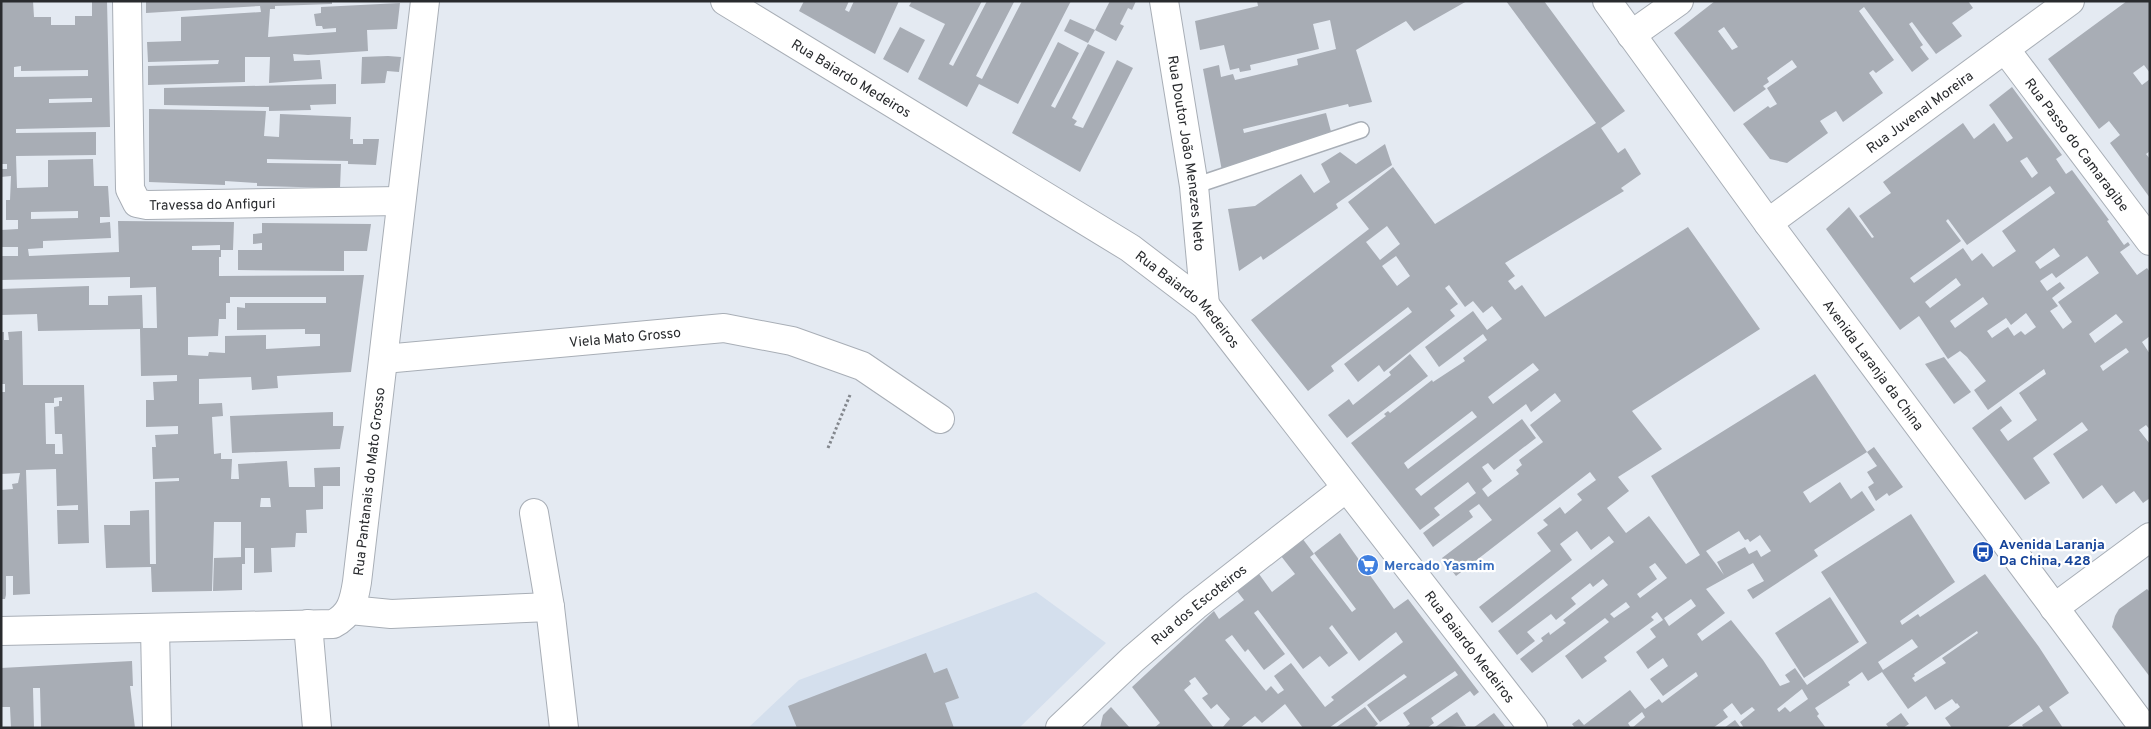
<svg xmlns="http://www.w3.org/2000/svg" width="2151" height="729" viewBox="0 0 2151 729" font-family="Overpass,sans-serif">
<rect width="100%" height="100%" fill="#e4eaf2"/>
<path fill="#d4dfed" d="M1036,592L1106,643L1019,728H748L799,680Z"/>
<g fill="#a8adb5" fill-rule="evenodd">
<path d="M1,1H33L34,17H51V25H75V16H92V1H107L110,127L16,129V133L96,132V155L16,156L17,188L48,187V160L93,159L94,186H108L110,217H100V223L110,222L111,238L43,241V248L28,249L29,256L119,252L118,221L234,222L233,250H221V257H219V276L364,275L351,372L277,376L278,388L252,390L251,377L199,379V404L222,403L223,416L212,417L214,454L221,453V459H232L231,479H239L238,464L287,461L289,487H315L314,468L340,467V486H323V509L306,510L307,533H296L295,547L271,548L272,572L254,573V548H245V564H242V590L213,591L214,558L241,557V522H214L212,591L152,592L151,567L106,568L104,525H130V511L149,510L150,564H156L155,482L179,481V478L153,479L152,447H156L155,435L178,434V426L146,427V400H154L153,382L177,381V375L141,376L140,329L38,331L37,314L1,315V289L89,286V305H108V296L142,295L143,328H157L156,287L130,288V277L1,280V256H18V247H1V230L18,229V220H6V200H10L11,176L1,177V169H7V164H1ZM21,66V71L88,70V76L14,77V67ZM92,98V102L49,103V99ZM78,211V218L31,219V212ZM220,245V250H192V246ZM230,297H326V303H245V308L237,307V330L305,329V334H320V346L266,349V335L225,336V353L209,352L208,356L188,355V337L218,336L219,319H226V303H230ZM261,498H270L271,507H260Z"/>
<path d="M146,1H332V4L275,6V9H270L268,37L336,32V28L323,29L322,26H316L314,14L321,13V7L400,3L397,29L367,30L368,51L308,55L293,54L294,61L320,60L322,79L269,83L270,57H245V82L148,85V66L218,64L219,60L148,62L147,42L181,41V17L261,12L260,6L146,13Z"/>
<path d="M804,1H849L845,10L849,12L854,1H899L875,54L799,11Z"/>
<path d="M912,1H982L949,64L953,66L987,1L1014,2L976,76L982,79L1022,1H1071L1018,104L979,84L967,107L918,79L945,24L909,6Z"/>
<path d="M1110,1H1136L1132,10L1128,8L1120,24L1124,26L1116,41L1095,30Z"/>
<path d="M1257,1H1467L1414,31L1406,21L1356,50L1372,102L1349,107L1348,104L1243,129L1244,133L1326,113L1333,139L1247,160L1248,164L1222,171L1203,69L1219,65L1221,77L1233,74L1235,80L1298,65L1297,59L1336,49L1330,20L1313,24L1319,49L1250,65L1251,70L1240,72L1239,68L1230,70L1224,45L1200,50L1195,21L1258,6Z"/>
<path d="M1506,1H1544L1625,111L1601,128L1618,153L1625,148L1641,174L1621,188L1624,191L1505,263L1515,276L1508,281L1515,290L1522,285L1545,317L1688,227L1760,329L1632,411L1662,449L1618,477L1629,491L1607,508L1626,533L1649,516L1686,564L1700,555L1651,476L1815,374L1867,452L1803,492L1810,503L1840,482L1851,499L1862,491L1875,510L1814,550L1818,556L1753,599L1747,590L1764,581L1753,563L1706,589L1725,613L1697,634L1702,641L1731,620L1763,660L1780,686L1790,682L1785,675L1795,668L1807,685L1867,643L1821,572L1911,514L1955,582L1900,621L1902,625L1918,614L1920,617L1985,574L2039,647L2069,693L2049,707L2063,728H2024L2022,725L2043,711L2039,705L2006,728H1952L1945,718L1960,707L1957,703L1956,704L1952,699L1935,710L1926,696L1908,709L1882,672L1868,681L1862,672L1848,682L1850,685L1815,708L1819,714L1817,716L1826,728H1744L1740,722L1755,710L1752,707L1741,715L1732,703L1723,710L1728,717L1713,728H1632L1645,717L1642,712L1628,723L1631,728H1575L1572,724L1579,719L1584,725L1630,690L1645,709L1659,699L1662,703L1698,676L1696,672L1663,696L1650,679L1668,666L1663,658L1648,669L1636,652L1656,637L1650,629L1663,620L1657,612L1651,617L1654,620L1604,657L1607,661L1582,679L1565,656L1609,622L1605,618L1532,673L1520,659L1543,641L1541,638L1549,632L1550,635L1566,623L1563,620L1608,585L1603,579L1593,587L1590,583L1571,598L1576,604L1556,620L1551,614L1527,632L1535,641L1517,655L1498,631L1614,542L1609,536L1591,550L1577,531L1560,544L1572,560L1509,610L1492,623L1479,607L1551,551L1537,533L1548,525L1543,520L1560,507L1565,514L1582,500L1577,494L1596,480L1590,472L1456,576L1442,558L1492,520L1479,504L1469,511L1473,517L1433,547L1423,533L1476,493L1468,482L1434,508L1440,515L1420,530L1351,443L1386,416L1384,414L1388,411L1390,413L1432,380L1433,382L1465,361L1463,358L1487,340L1483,334L1439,367L1425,347L1473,311L1487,330L1502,319L1492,306L1483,313L1473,301L1465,307L1449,285L1445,288L1458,304L1450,310L1455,316L1384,372L1379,365L1358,382L1344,364L1412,312L1408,307L1331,366L1334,371L1308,391L1251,320L1369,229L1348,202L1393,167L1435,224L1596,123ZM1387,226L1400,244L1380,260L1366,242ZM1396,256L1410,276L1397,286L1382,266ZM1533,363L1539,370L1493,404L1488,397ZM1555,393L1561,401L1530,425L1543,442L1519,460L1522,465L1516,470L1519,474L1488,497L1482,489L1492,481L1482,467L1488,463L1494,470L1536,438L1522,419L1421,496L1415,489L1526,404L1531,412ZM1472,411L1477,417L1408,469L1404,463ZM1739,531L1745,540L1748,539L1750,542L1760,535L1771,551L1761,557L1757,550L1749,554L1745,547L1717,562L1724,575L1706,551ZM1655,563L1667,578L1640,598L1637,594L1657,579L1649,567ZM1691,599L1696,606L1669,626L1664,618ZM1626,602L1630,607L1614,618L1610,614ZM1977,631L1978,633L1942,658L1946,663L1915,682L1912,678L1915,676L1914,674ZM1912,639L1918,647L1883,670L1878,662ZM1802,689L1808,699L1790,712L1785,707L1779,712L1777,709Z"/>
<path d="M1715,1H1968L1973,8L1952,23L1962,36L1936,54L1912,22L1909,24L1923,45L1920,47L1929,59L1912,72L1864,7L1859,11L1894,60L1876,73L1873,70L1869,73L1883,93L1843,122L1836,111L1820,121L1828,133L1787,163L1770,159L1743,124L1768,106L1770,108L1777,104L1767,88L1797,67L1792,60L1767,78L1769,82L1763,86L1766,89L1734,112L1674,33ZM1724,27L1738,47L1732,50L1718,31Z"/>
<path d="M2127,1H2150V73L2144,65L2133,73L2142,85L2150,79V151L2146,154L2150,159V198L2110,143L2120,135L2109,121L2099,129L2048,59Z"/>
<path d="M1070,19L1095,30L1088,43L1064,31Z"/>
<path d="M900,27L925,40L908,73L883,59Z"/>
<path d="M1058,42L1079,53L1051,106L1055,108L1088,44L1105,52L1072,118L1077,121L1074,125L1083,128L1117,60L1133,68L1080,172L1012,133Z"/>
<path d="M388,56L401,57L399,72L387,71L385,83L361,84L362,57Z"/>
<path d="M336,84V104L310,105L311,110L269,111V107L164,105V88Z"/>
<path d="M2012,87L2062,155L2056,159L2066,174L2072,170L2109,220L2107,221L2124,245L2128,242L2130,245L2120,252L2137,275L2147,268L2150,272V336L2142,342L2150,354V430L2146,425L2139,430L2150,444V498L2143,503L2134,491L2116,504L2102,485L2083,499L2053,454L2088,430L2082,422L2033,458L2050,483L2025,500L1972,428L2001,406L2012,421L2000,430L2008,441L2037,420L2019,393L2046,374L2044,369L1988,410L1974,390L1986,381L1967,357L1960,351L1948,359L1919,316L1900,330L1826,229L1849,207L1872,238L1874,237L1859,216L1891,193L1883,182L1963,123L1974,139L1994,123L2007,142L2013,138L1989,105ZM2027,157L2038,173L2032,178L2020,161ZM2050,186L2055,193L2002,231L2016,251L1993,267L1982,253L1972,261L1963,248L1914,283L1910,278L1961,241L1946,221L1948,219L1967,245ZM2054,248L2060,256L2040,269L2035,262ZM2087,256L2099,273L2058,302L2072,322L2063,329L2050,311L2058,306L2052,298L2065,288L2060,282L2047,291L2040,281L2052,273L2056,278ZM1956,278L1961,285L1930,308L1925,302ZM1983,297L1988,304L1955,328L1950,321ZM2026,313L2036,327L2025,335L2021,331L2014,336L2008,327L1992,338L1987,331L2006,318L2011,325ZM2116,314L2123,322L2095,343L2089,334ZM2126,348L2129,352L2103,371L2100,366Z"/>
<path d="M149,109L266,111L264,136L279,137L280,114L351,117L350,139H353V144H363V139H379L376,165L348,164V161L267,159V163L341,164L340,188L257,186V183L225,181V185L149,182Z"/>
<path d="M1385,144L1392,165L1336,204L1338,208L1263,260L1261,256L1239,271L1228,209L1255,206L1301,174L1314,193L1330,182L1321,164L1340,152L1356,164Z"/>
<path d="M262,223L371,224L367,251H344V271L238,270V250H262V243L253,244V234L262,233Z"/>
<path d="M22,331L23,385H84L89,543L58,544L57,510H78V505L57,506L56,469L26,470L30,594L13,595V576H6V595L5,599H1V490L13,489L12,484L18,483L20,473L1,474V392H5V384H1V332H4V340H9L8,332ZM62,397V401H59V406L54,407L55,434H62L63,454H55V444H46L45,403H54V398Z"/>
<path d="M1410,354L1428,376L1347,438L1328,415L1349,399L1353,405L1391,375L1389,372Z"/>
<path d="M1944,357L1971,392L1954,404L1925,364Z"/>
<path d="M333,412V426H344L340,449L232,453L230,416Z"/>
<path d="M1874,447L1903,487L1889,496L1887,493L1876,501L1868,487L1874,483L1867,472L1877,466L1867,452Z"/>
<path d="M1340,533L1394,609L1408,599L1479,692L1474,696L1470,691L1431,718L1434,723L1427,728H1404L1410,724L1403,713L1458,675L1455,671L1380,722L1367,705L1407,677L1404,674L1329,728H1303L1285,704L1262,723L1255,716L1240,728H1222L1230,719L1217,704L1211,709L1202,698L1208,694L1195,677L1189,681L1191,684L1184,690L1214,728H1154L1160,723L1132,687L1214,611L1219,619L1244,600L1237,591L1259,574L1272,592L1295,574L1281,556L1302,538L1314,554L1310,557L1352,612L1356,609L1314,553ZM1258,610L1303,669L1320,656L1329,667L1348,653L1329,628L1332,625L1359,661L1396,632L1403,642L1331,697L1334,700L1325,707L1291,663L1274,676L1284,690L1278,694L1271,686L1266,691L1225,640L1232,635L1245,652L1248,649L1264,670L1285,654L1254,613Z"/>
<path d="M2147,589L2150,592V677L2112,627L2115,616L2119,609Z"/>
<path d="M1830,597L1859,642L1804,678L1775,633Z"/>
<path d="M926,653L934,673L947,668L959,698L945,703L954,728H797L788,706Z"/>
<path d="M132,661L133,686H130L135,728H41L40,688H33L34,728H11L10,707H1V668Z"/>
<path d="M1111,707L1130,728H1100L1103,715Z"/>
<path d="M1365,707L1378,724L1373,728H1335Z"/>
<path d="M1457,712L1466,726L1434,728Z"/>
<path d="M1494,713L1506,728H1473Z"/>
<path d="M1901,713L1909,724L1903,728H1889L1886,724Z"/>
<path d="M1735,720L1741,728H1724Z"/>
</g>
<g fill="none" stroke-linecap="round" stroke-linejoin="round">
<g stroke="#a8aeb6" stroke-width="18">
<path id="lane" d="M1194,186L1361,130"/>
</g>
<g stroke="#a8aeb6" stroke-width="30">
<g id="street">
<path id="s1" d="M127,1L130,189L137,203L147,205L400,201"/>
<path id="s2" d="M725,1L1130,248L1205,305L1533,728"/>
<path id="s3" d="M1164,1L1194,186L1205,305"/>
<path d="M1631,35L1679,1"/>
<path id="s4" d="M2005,49L2150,241"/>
<path id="s5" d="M1768,223L2070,1"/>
<path id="s6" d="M384,359L724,328L792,341L862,366L940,419"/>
<path d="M534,513L550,607L564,728"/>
<path d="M2054,608L2150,537"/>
<path d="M350,610L391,614L550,607"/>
<path d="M308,624L317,728"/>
<path d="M155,628L157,728"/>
<path id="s7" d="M1,631L333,624C351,615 354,601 357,582L425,1"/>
<path id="s8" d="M1060,728L1133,659L1195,606L1346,488"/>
</g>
</g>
<g stroke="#a8aeb6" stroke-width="30">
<g id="secondary">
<path id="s9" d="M1607,1L1768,223L2144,728"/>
</g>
</g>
<path stroke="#83878d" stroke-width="3" stroke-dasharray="2.5 2.5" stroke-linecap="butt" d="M828,448L850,395"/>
<use href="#lane" stroke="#fff" stroke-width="15"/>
<use href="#street" stroke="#fff" stroke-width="28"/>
<use href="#secondary" stroke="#fff" stroke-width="28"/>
</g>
<defs>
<g id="bus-disc" transform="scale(1.125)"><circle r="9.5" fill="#1a4fb4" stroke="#fff"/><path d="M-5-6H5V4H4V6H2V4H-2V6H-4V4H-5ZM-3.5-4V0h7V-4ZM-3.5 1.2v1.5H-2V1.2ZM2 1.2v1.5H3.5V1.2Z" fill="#fff"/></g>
<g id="supermarket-disc" transform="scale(1.125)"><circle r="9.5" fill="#3f7fe0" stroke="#fff"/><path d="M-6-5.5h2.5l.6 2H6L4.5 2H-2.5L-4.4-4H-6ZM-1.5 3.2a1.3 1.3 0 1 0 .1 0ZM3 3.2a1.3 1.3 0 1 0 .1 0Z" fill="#fff"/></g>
</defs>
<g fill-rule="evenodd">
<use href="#bus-disc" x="1983" y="552"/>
<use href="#supermarket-disc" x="1368" y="565"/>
</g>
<g text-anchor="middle" stroke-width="4.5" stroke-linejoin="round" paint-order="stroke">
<g font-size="14" fill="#292b2e" stroke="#fff">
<text dy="5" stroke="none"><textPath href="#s2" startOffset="148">Rua Baiardo Medeiros</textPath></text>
<text dy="5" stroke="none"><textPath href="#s5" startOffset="188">Rua Juvenal Moreira</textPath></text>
<text dy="5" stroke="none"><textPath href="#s4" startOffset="120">Rua Passo do Camaragibe</textPath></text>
<text dy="5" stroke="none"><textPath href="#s3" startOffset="154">Rua Doutor João Menezes Neto</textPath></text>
<text dy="5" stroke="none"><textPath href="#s1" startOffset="279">Travessa do Anfiguri</textPath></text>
<text dy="5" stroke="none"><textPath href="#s2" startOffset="552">Rua Baiardo Medeiros</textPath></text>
<text dy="5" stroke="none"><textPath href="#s6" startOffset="242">Viela Mato Grosso</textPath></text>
<text dy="5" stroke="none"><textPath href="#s9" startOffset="451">Avenida Laranja da China</textPath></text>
<text dy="5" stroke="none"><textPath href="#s7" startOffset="484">Rua Pantanais do Mato Grosso</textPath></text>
<text dy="5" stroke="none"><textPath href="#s8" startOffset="186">Rua dos Escoteiros</textPath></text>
<text dy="5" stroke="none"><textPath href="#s2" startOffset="1001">Rua Baiardo Medeiros</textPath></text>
</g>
<g font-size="14" font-weight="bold" fill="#164399" stroke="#fff" text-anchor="start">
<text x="1999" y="549">Avenida Laranja<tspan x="1999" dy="16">Da China, 428</tspan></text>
</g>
<g font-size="14" font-weight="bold" fill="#366cbe" stroke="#fff" text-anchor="start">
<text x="1384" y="570">Mercado Yasmim</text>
</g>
</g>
<rect width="2151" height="729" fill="none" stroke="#292b2e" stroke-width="5"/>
</svg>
